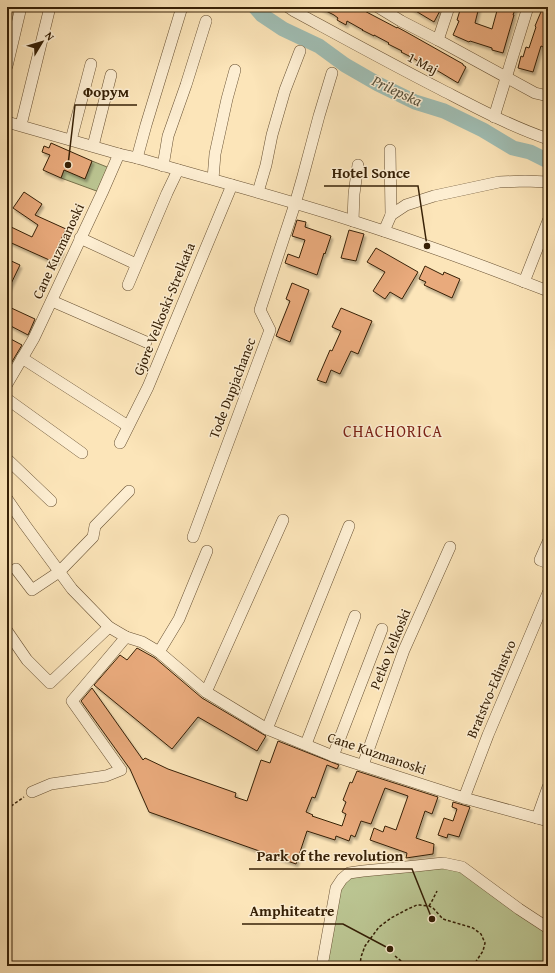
<svg xmlns="http://www.w3.org/2000/svg" width="555" height="973" viewBox="0 0 555 973" font-family="'Gentium Book Plus',serif">
<defs>
<filter id="shadow"><feDropShadow dx="2" dy="3" stdDeviation="1" flood-color="#0004"/></filter>
</defs>
<rect width="100%" height="100%" fill="#fce5b9"/>
<filter id="stains"><feTurbulence type="fractalNoise" baseFrequency=".005" numOctaves="4"/><feColorMatrix values="0 0 0 0 .2 0 0 0 0 .09 0 0 0 0 .02 0 0 0 .5 -.17"/></filter>
<radialGradient id="worn" r=".72"><stop offset=".6" stop-color="#630" stop-opacity="0"/><stop offset="1" stop-color="#630" stop-opacity=".3"/></radialGradient>
<g fill="#bbc592" stroke="#78724c">
<path d="M92,161L112,169L102,193L61,178L64,170L85,178Z"/>
<path d="M462,867L548,928V966H322L336,888L349,873Z"/>
</g>
<g fill="none" stroke-linecap="round" stroke-linejoin="round">
<path stroke="#a0beb4" stroke-width="15" d="M255,7L262,15L283,29L319,46L345,65L378,84L415,102L444,111L483,130L513,148L530,152L548,161"/>
</g>
<g fill="#e9aa7c" stroke="#362006" filter="url(#shadow)">
<path d="M318,7H357L397,28V27L408,33L463,64V65L466,67L458,83L433,68L432,70L413,58L401,52L402,51L388,44L389,43L374,35V36L362,30H363L347,21L346,25L337,20L338,18L334,15Z"/>
<path d="M409,7H442L434,22Z"/>
<path d="M461,7H479L475,23L492,29L498,7H516L513,15H514L503,53L492,50V48L470,41L469,42L453,35L459,21L457,20Z"/>
<path d="M543,7H548V49L541,46L533,72L518,68L521,56L523,57L526,47L529,48L536,27L535,26Z"/>
<path d="M51,143L92,161L85,179L64,170L61,178L43,170L50,155L42,152L44,146L49,148Z"/>
<path d="M24,192L42,204L35,215L66,229L57,248L62,250L56,263L7,241V231L9,226L32,237L38,225L13,208Z"/>
<path d="M297,220L306,222L305,227L331,236L325,254L324,253L317,275L285,263L288,254L299,258L305,240L292,236Z"/>
<path d="M349,230L364,234L356,261L341,258Z"/>
<path d="M376,248L418,272L402,299L390,292L385,299L373,291L385,272L367,262Z"/>
<path d="M7,259L20,265L7,292Z"/>
<path d="M425,266L443,275L444,272L460,279L452,298L424,285L426,282L419,279Z"/>
<path d="M292,283L309,290L290,342L276,336L290,301L286,299Z"/>
<path d="M7,306L35,319L28,335L7,324Z"/>
<path d="M341,308L372,321L358,354L351,351L340,374L331,370L326,383L317,380L330,350L332,351L341,331L332,327Z"/>
<path d="M7,337L22,345L7,370Z"/>
<path d="M137,648L155,658L202,698L266,736L257,751L198,717L172,749L94,685L120,655L127,660Z"/>
<path d="M92,688L143,760L145,758L168,769L236,793L235,797L247,801L261,760L270,763L278,741L339,765L337,769L327,765L315,798L312,797L306,812L313,815L312,816L342,826L346,814L342,812L346,802L343,800L350,782L352,783L357,771L438,797L432,814L425,811L416,838L434,844L433,854L406,858L407,853L370,840L374,828L383,832L385,826L396,830L408,796L385,788L371,824L361,821L355,837L351,835L349,841L336,836L335,840L307,831L296,864L149,812L130,769L81,701Z"/>
<path d="M453,802L470,807L459,837L448,834L447,838L438,835L444,818L453,821L457,809L452,807Z"/>
</g>
<g fill="none" stroke-linecap="round" stroke-linejoin="round">
<g stroke="#685133" stroke-width="12">
<g id="minor">
<path d="M288,7L294,11C342,37 391,64 440,89C475,107 510,126 548,139"/>
<path d="M378,7L401,21L438,40L535,93L548,96"/>
<path d="M438,40L449,7"/>
<path d="M7,66L21,7"/>
<path d="M494,117L528,7"/>
<path d="M7,122L119,154L137,158C209,179 282,198 353,221C419,242 484,266 548,291"/>
<path d="M21,125L50,7"/>
<path d="M71,140L91,64"/>
<path d="M93,146L111,75"/>
<path d="M390,150L391,215"/>
<path d="M137,158L146,125L182,7"/>
<path d="M163,166L168,136L186,85L206,21"/>
<path d="M213,179L215,154L227,99L235,70"/>
<path d="M258,192L266,165L272,135L285,90L300,51"/>
<path d="M353,221L354,194L358,165"/>
<path d="M384,231L391,215L406,205L434,196L499,182L525,181L548,182"/>
<path d="M80,238L136,264"/>
<path d="M524,282L548,221"/>
<path d="M128,285L167,193L178,170"/>
<path d="M52,301L146,342"/>
<path d="M22,358L128,426"/>
<path d="M7,384L34,338L102,193L119,154"/>
<path d="M7,399L82,453"/>
<path d="M120,443L148,387L232,185"/>
<path d="M7,459L51,501"/>
<path d="M7,499L25,525L72,589L109,627L126,637L142,642L159,652L206,692L267,729L333,756L464,798L548,821"/>
<path d="M193,537L270,330L260,310L295,204L303,176L319,116L332,73"/>
<path d="M548,542L540,560L548,563"/>
<path d="M16,569L32,590L59,572L93,537L95,526L129,491"/>
<path d="M7,631L27,660L50,683L109,627"/>
<path d="M159,652L179,619L207,551"/>
<path d="M206,692L283,520"/>
<path d="M267,729L349,526"/>
<path d="M306,744L355,616"/>
<path d="M333,756L382,629"/>
<path d="M363,765L404,650L450,547"/>
<path d="M32,792L51,784L106,776L121,770L72,701L126,637"/>
<path d="M464,798L488,735L548,593"/>
<path d="M537,818L548,787"/>
<path d="M322,966L336,888L342,879L349,873L363,871L416,866L443,863L462,867L519,909L548,928"/>
</g>
</g>
<g stroke="#362006" stroke-width="1.5" stroke-dasharray="3 2" stroke-linecap="butt">
<path d="M7,809L24,797"/>
<path d="M429,906L432,901L437,891"/>
<path d="M395,956L407,966"/>
<path d="M360,966L361,957L365,946L379,927L391,918L408,909L417,905H420L429,906L433,908L443,919L473,928L481,934L485,943L483,951L473,966"/>
</g>
<use href="#minor" stroke="#fdeed2" stroke-width="11"/>
</g>
<g text-anchor="middle" stroke-width="3" stroke-linejoin="round" paint-order="stroke">
<g font-size="14" fill="#362006" stroke="#fdeed2">
<text transform="translate(423 63) rotate(27)" y="5">1 Maj</text>
<text transform="translate(58 251) rotate(-65)" y="5">Cane Kuzmanoski</text>
<text transform="translate(164 309) rotate(-68)" y="5">Gjore Velkoski-Strelkata</text>
<text transform="translate(232 388) rotate(-69)" y="5">Tode Dupjachanec</text>
<text transform="translate(390 649) rotate(-68)" y="5">Petko Velkoski</text>
<text transform="translate(491 689) rotate(-67)" y="5">Bratstvo-Edinstvo</text>
<text transform="translate(377 753) rotate(19)" y="5">Cane Kuzmanoski</text>
</g>
<g font-size="15" font-style="italic" fill="#564f3a" stroke="#fdeed2">
<text transform="translate(397 91) rotate(25)" y="5">Prilepska</text>
</g>
<g font-size="16" letter-spacing="1" fill="#7a1f14" stroke="#fdeed2">
<text x="393" y="437">CHACHORICA</text>
</g>
</g>
<path fill="none" stroke="#362006" stroke-width="1.5" d="M68 165L75 105H137M427 246L418 186H324M432 919L412 869H249M390 949L343 924H242"/>
<g fill="#362006" stroke="#fdeed2" stroke-width="1.5">
<circle cx="68" cy="165" r="4"/>
<circle cx="427" cy="246" r="4"/>
<circle cx="432" cy="919" r="4"/>
<circle cx="390" cy="949" r="4"/>
</g>
<g font-size="15" text-anchor="middle" font-weight="bold" fill="#362006" stroke="#fdeed2" stroke-width="3" stroke-linejoin="round" paint-order="stroke">
<text x="106" y="97">Форум</text>
<text x="371" y="178">Hotel Sonce</text>
<text x="330" y="861">Park of the revolution</text>
<text x="292" y="916">Amphiteatre</text>
</g>
<rect width="555" height="973" fill="none" stroke="#fce5b9" stroke-width="24"/>
<rect x="8" y="8" width="539" height="957" fill="none" stroke="#362006" stroke-width="2"/>
<rect x="12" y="12" width="531" height="949" fill="none" stroke="#362006"/>
<g transform="translate(42 42) rotate(52)" stroke="#fdeed2" stroke-width="3" paint-order="stroke">
<path d="M0-3L7 15L0 10L-7 15Z" fill="#362006"/>
<text y="-6" font-size="11" font-weight="bold" text-anchor="middle" fill="#362006">N</text>
</g>
<rect width="100%" height="100%" filter="url(#stains)"/>
<rect width="100%" height="100%" fill="url(#worn)"/>
</svg>
